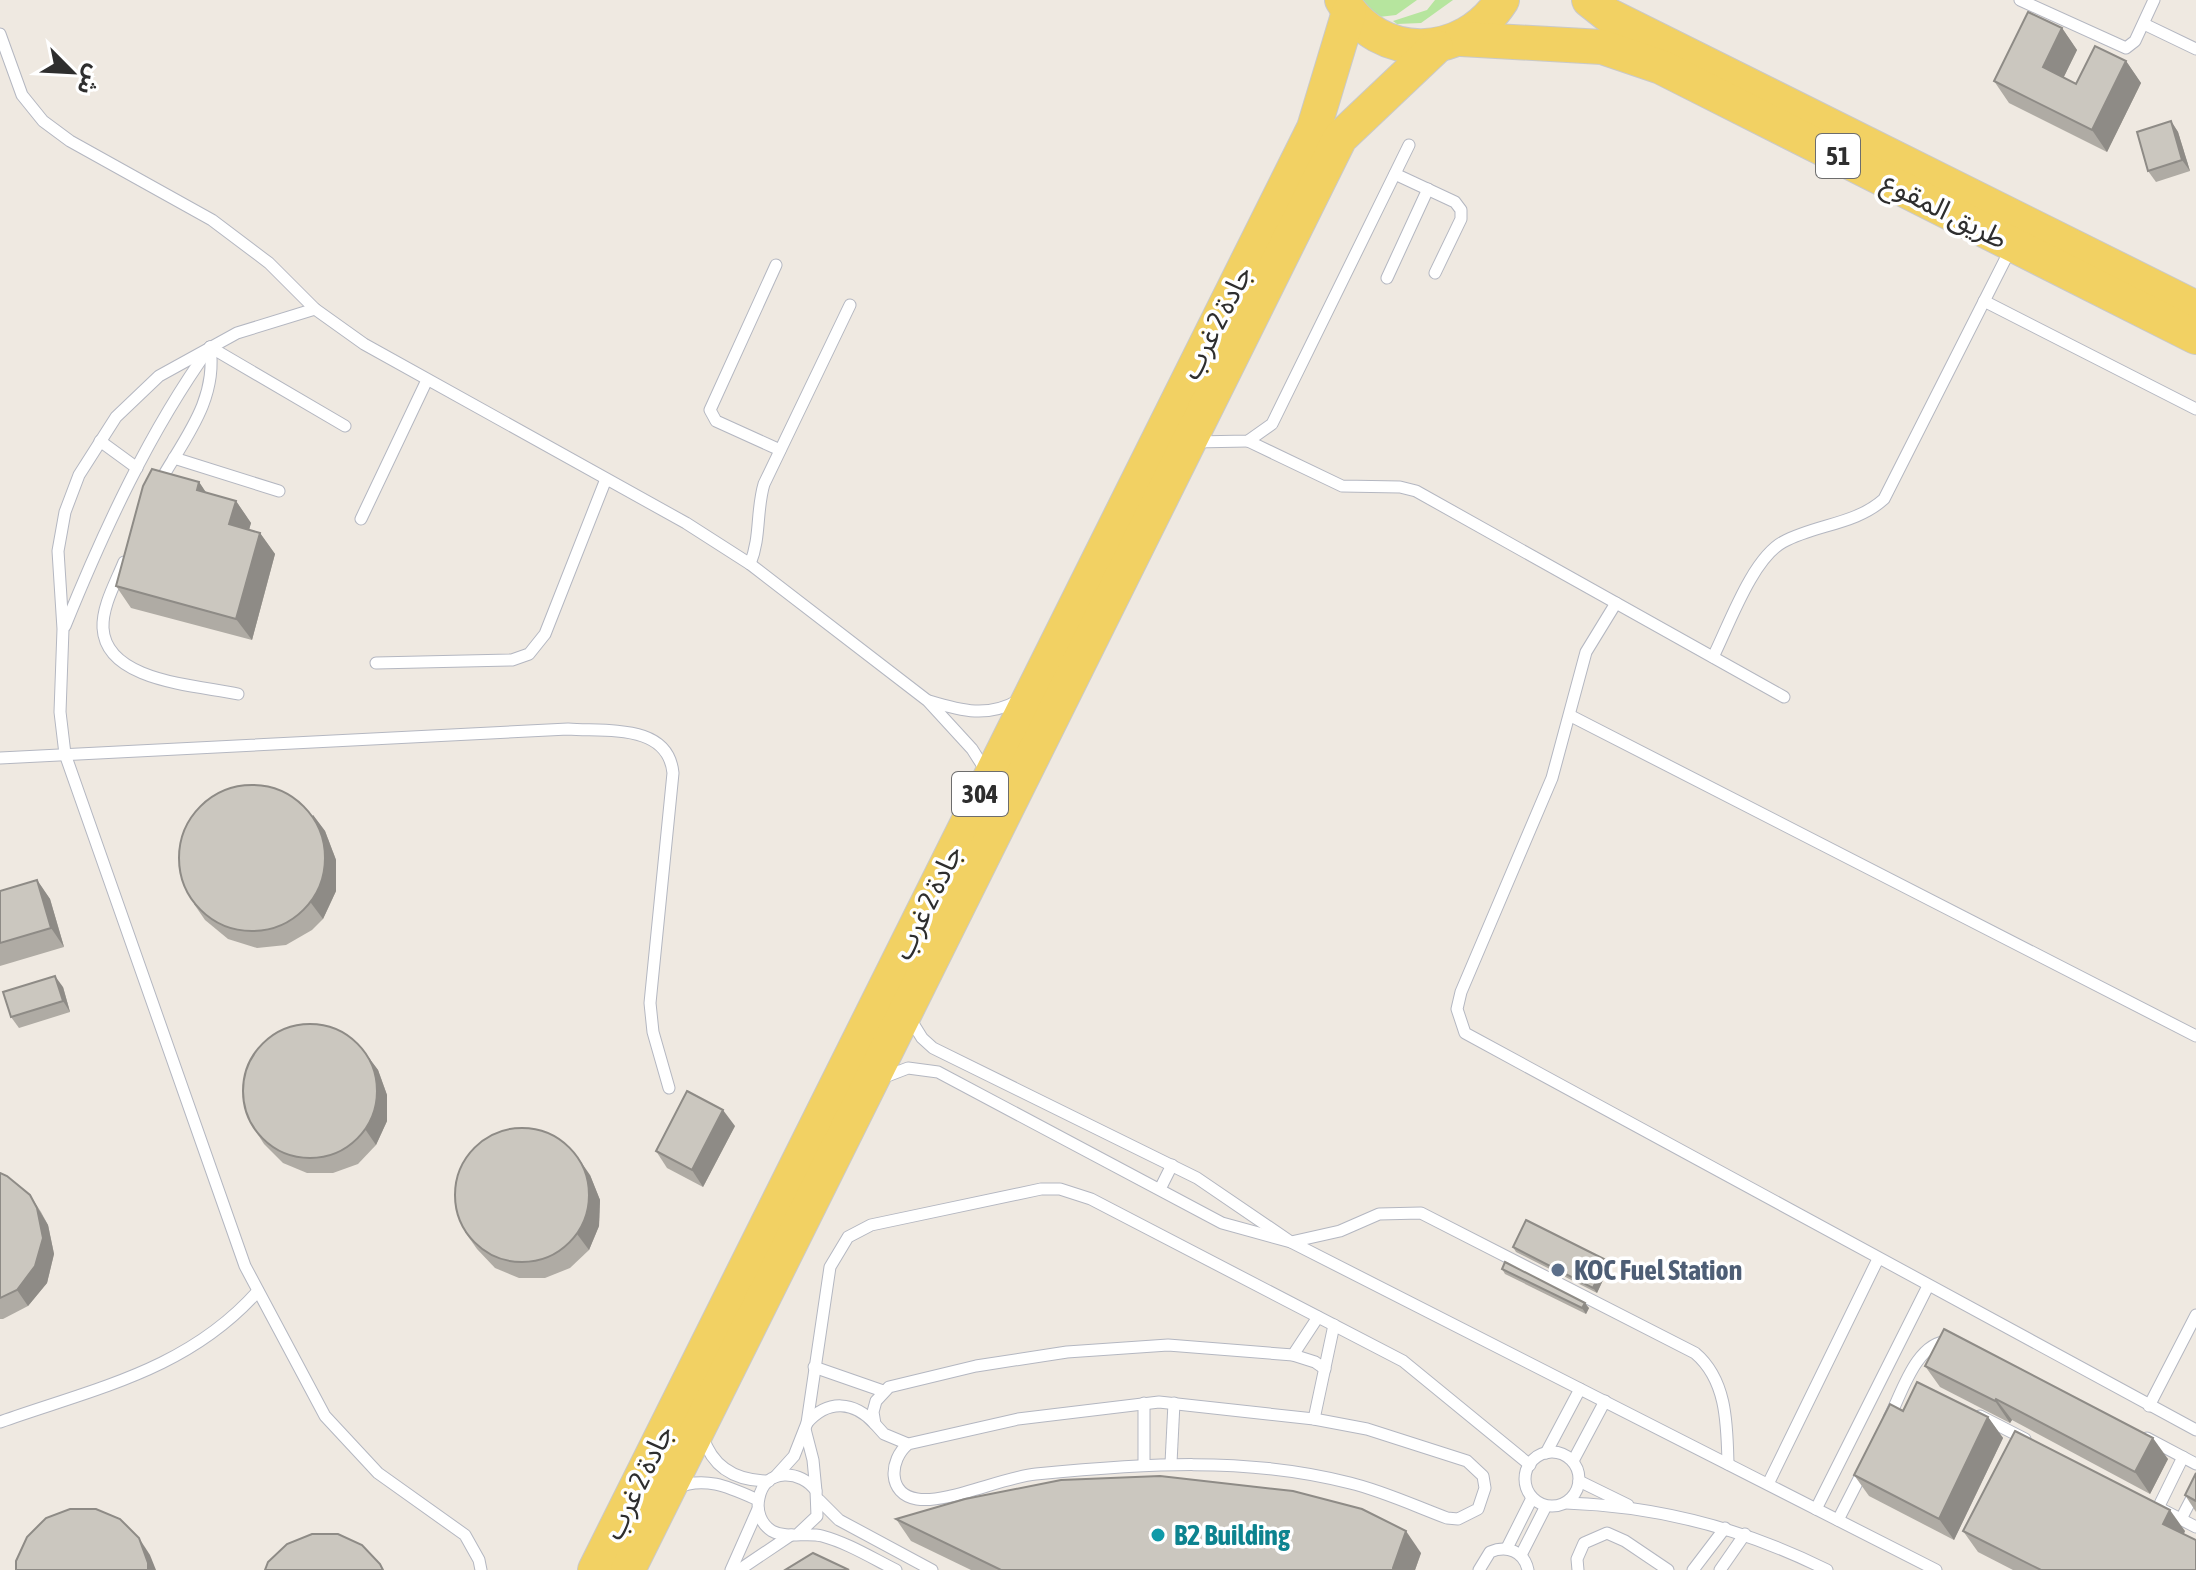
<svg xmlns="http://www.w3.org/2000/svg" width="2196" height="1570" viewBox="0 0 2196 1570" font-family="'Asap Condensed','Noto Sans Arabic',sans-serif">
<rect width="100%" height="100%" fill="#efe9e1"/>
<g fill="#b6e59e">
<path d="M1356,0H1417L1396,15L1379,17Z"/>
<path d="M1435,0H1453L1421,23L1397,24L1393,21L1427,10Z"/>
</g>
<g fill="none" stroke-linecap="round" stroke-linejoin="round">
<g stroke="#b4b7c1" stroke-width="13">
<g id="service">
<path d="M2020,0L2126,48L2135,41L2154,0"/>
<path d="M2144,24L2196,49"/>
<path d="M0,34L22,95L43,121L70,141L212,220L269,263L315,309L364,344L686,523L750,564L928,701L972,749L986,771"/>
<path d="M1395,174L1455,202L1461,210V219L1435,273"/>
<path d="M776,265L710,410L716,421L780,450"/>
<path d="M1387,278L1428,189"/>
<path d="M1984,301L2196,409"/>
<path d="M315,309L237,333L159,376L116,417L79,475L65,512L58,551L63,629L60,712L65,754L245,1266L325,1416L378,1473L465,1535L479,1560L481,1570"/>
<path d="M210,347L345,426"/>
<path d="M100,441L137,468"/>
<path d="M1248,441L1342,486L1400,487L1416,491L1784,697"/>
<path d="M1194,442L1248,441L1272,424L1409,145"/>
<path d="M174,458L279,491"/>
<path d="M158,485C183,440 218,401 210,347"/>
<path d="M361,519L427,380"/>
<path d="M124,562C116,582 102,606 103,628C106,682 197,685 238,694"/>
<path d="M750,564C761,537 756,511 764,484L850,305"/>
<path d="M1616,603L1586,652L1552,778L1461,992L1457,1009L1465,1033L2196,1430"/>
<path d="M65,626C104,530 149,432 210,347"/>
<path d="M1713,657C1729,625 1752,559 1783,542C1816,524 1855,525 1884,499L2010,250"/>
<path d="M376,663L512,660L529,654L545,634L606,479"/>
<path d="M929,701C962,711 988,718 1019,700"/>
<path d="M1571,716L2196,1036"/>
<path d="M0,758L568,729C606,732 668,723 673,773L650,1003L653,1032L669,1088"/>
<path d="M909,1017L922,1038L933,1048L1197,1178L1291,1242L1936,1570"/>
<path d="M882,1078L908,1068L938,1072L1222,1223L1291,1242L1340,1231L1379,1214L1421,1213L1695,1353C1727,1380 1727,1424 1728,1464"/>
<path d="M1160,1189L1172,1165"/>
<path d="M1293,1355L1318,1317"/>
<path d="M814,1367L883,1391"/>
<path d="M2149,1406L2196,1315"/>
<path d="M1980,1416L2025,1439"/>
<path d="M1889,1418C1902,1393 1916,1342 1949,1341"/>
<path d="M1314,1419L1334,1325"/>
<path d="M0,1422C96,1388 188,1370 258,1291"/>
<path d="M807,1423C828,1399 854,1401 875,1424"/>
<path d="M805,1429L813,1460L816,1491"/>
<path d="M703,1437C713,1469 737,1481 769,1481"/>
<path d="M2147,1438L2196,1464"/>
<path d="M908,1444C889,1460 887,1494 917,1499C946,1504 1003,1477 1036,1474C1141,1464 1246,1456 1350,1483C1383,1491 1415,1506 1447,1518L1458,1519L1478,1509L1485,1488L1483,1476L1467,1461L1367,1429L1314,1419L1159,1402L1018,1419L908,1444L884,1434L875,1424L873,1412L876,1401L889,1387L976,1366L1067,1352L1168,1345L1293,1355L1315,1362L1325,1369"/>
<circle cx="1552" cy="1479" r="27"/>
<path d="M1546,1453L1580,1389"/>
<path d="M1573,1461L1605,1401"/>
<path d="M1171,1463L1174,1403"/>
<path d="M1144,1464V1403"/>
<path d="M775,1477L794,1456L807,1423L830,1267L848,1237L871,1225L1041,1189H1060L1091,1199L1403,1361L1530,1465"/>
<path d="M1579,1481L1628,1505"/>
<path d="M1768,1484L1878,1259"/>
<path d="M676,1488C705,1475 731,1488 758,1500"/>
<path d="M819,1500L839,1520L932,1570"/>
<path d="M1566,1503C1658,1506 1745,1529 1827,1570"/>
<path d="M2158,1508L2183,1457"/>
<path d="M1816,1509L1928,1286"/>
<path d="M2161,1509L2196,1527"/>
<path d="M2181,1519L2196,1490"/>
<path d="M1838,1520L1864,1469"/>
<path d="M799,1533L817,1516L816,1491C802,1470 765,1467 759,1498C756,1511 761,1524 772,1531C787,1539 806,1532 822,1536C848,1543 872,1558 896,1570"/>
<path d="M1507,1548L1532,1498"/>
<path d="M1521,1555L1546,1506"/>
<path d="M731,1570L758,1509"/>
<path d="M739,1570L791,1535"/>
<path d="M1479,1570L1490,1552C1507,1545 1524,1551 1528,1570"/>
<path d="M1578,1570L1577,1559L1584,1543L1607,1533L1625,1541L1668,1570"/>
<path d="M1693,1570L1725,1528"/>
<path d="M1720,1570L1745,1534"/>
</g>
</g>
<g stroke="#c9c9c9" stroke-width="36">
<g id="primary">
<path d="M1342,0C1379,63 1464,60 1502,0"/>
<path d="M1589,0L1608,15L2196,308"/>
<path d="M1461,39L1602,47L1661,67L2196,337"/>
<path d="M595,1570L1314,128L1349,12"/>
<path d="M628,1570L1340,138L1436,47"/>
</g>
</g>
<use href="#service" stroke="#fff" stroke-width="11"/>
<use href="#primary" stroke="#f2d163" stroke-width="34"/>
</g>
<g fill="#afaba4">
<path d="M2062,28L2077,50L2063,78L2076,84L2126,61L2141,83L2107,152L2009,103L1994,81Z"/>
<path d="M2171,121L2178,132L2190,171L2156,182L2148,171Z"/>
<path d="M199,482L206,493L236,501L251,523L249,530L260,533L275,554L252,640L131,608L116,586Z"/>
<path d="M313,815L325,831L336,860V891L323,919L312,930L286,945L257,948L228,939L205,920L194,904Z"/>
<path d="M37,880L50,899L64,947L0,966V891Z"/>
<path d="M63,987L70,1012L19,1028L11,1017Z"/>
<path d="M366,1054L378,1070L387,1095V1121L376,1145L358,1164L333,1173H307L283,1163L264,1144L253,1127Z"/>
<path d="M735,1126L703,1187L667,1168L656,1151Z"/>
<path d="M0,1173L30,1195L41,1212L48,1225L54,1254L47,1283L28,1306L3,1319H0Z"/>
<path d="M590,1175L600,1200L599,1226L589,1250L570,1268L545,1278H519L495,1268L477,1249L465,1232Z"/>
<path d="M1513,1247L1606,1260L1610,1265L1597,1293L1516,1252Z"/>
<path d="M1502,1269L1589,1308L1586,1314L1505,1274Z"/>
<path d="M1925,1366L2168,1459L2150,1494L2012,1420L2010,1423L1940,1387Z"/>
<path d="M1903,1411L1988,1417L2003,1438L1954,1540L1869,1496L1854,1475Z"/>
<path d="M2196,1473V1512L2185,1495Z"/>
<path d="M896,1519L1421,1553L1415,1570H971L911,1541Z"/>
<path d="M1963,1531H2185L2184,1534L2196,1570H2013L1978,1552Z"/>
</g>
<g fill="#8e8b86">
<path d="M2062,28L2077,50L2058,89L2043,67Z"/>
<path d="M2126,61L2141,83L2107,152L2092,130Z"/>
<path d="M2171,121L2178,132L2190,171L2182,160Z"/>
<path d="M199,482L214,504L197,490Z"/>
<path d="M236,501L251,523L244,546L229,524Z"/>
<path d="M260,533L275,554L252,640L236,619Z"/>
<path d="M313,815L325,831L336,860V891L323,919L311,903Z"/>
<path d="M37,880L50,899L64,947L51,928Z"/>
<path d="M55,976L63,987L70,1012L63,1001Z"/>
<path d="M366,1054L378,1070L387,1095V1121L376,1145L365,1129Z"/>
<path d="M723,1110L735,1126L703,1187L692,1170Z"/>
<path d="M579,1159L590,1175L600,1200L599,1226L589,1250L577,1234Z"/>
<path d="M30,1195L48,1225L54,1254L47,1283L28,1306L17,1290Z"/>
<path d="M1606,1260L1610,1265L1597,1293L1593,1288Z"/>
<path d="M1585,1303L1589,1308L1586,1314L1582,1308Z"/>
<path d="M1996,1399L2012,1420L2010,1423L1995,1401Z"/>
<path d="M1988,1417L2003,1438L1954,1540L1939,1519Z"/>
<path d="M2153,1438L2168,1459L2150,1494L2135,1472Z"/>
<path d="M2170,1510L2185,1531L2178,1545L2163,1524Z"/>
<path d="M1406,1531L1421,1553L1415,1570H1393V1568Z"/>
<path d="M139,1538L150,1555L156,1570H148Z"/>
</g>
<g fill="#cbc7bf" stroke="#8e8b86" stroke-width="2">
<path d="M2028,12L2062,28L2043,67L2076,84L2095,46L2126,61L2092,130L1994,81Z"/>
<path d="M2171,121L2182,160L2148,171L2137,132Z"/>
<path d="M152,469L199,482L197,490L236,501L229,524L260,533L236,619L116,586L143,486Z"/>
<circle cx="252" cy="858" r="73"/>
<path d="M37,880L51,928L0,943V891Z"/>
<path d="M55,976L63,1001L11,1017L3,992Z"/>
<circle cx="310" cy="1091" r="67"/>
<path d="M687,1091L723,1110L692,1170L656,1151Z"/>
<circle cx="522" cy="1195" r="67"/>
<path d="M0,1173L7,1176L30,1195L37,1208L43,1238L35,1266L17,1290L0,1298Z"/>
<path d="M1526,1220L1606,1260L1593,1288L1513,1247Z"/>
<path d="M1505,1262L1585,1303L1582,1308L1502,1269Z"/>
<path d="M1944,1329L2153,1438L2135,1472L1996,1399L1995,1401L1925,1366Z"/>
<path d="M1917,1382L1988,1417L1939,1519L1854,1475L1890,1404L1903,1411Z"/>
<path d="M2015,1431L2170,1510L2163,1524L2196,1540V1570H2041L1963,1531Z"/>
<path d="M2196,1473V1501L2185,1495Z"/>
<path d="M1160,1476L1293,1491L1362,1509L1406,1531L1393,1568V1570H1001L896,1519L965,1499L1061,1480Z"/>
<path d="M70,1509H96L120,1519L139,1538L148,1563V1570H16V1561L27,1537L46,1518Z"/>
<path d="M312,1534H338L362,1545L380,1564L383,1570H265L268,1562L287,1544Z"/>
<path d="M813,1553L849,1570H785Z"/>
</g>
<circle fill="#5c6f8a" stroke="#fff" stroke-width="3" cx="1558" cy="1270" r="8"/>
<circle fill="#0f9aa8" stroke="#fff" stroke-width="3" cx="1158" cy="1535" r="8"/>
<g text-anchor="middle" stroke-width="7" stroke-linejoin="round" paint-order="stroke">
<g fill="#fff" stroke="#6d6d6d" stroke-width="2">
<rect x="1816" y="134" width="44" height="44" rx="6"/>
<rect x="952" y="772" width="56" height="44" rx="6"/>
</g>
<g font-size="26" font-weight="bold" fill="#2e2e2e">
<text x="1838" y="165">51</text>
<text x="980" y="803">304</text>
</g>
<g font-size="28" fill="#2e2e2e" stroke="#fff">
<text transform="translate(1945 210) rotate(27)" y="10">طريق المقوع</text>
<text transform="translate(1216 322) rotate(-63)" y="10">جادة 2 غرب</text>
<text transform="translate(927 902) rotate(-64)" y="10">جادة 2 غرب</text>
<text transform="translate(638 1482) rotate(-64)" y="10">جادة 2 غرب</text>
</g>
<g font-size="28" font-weight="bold" fill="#4e5e75" stroke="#fff" text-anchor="start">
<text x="1574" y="1280">KOC Fuel Station</text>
</g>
<g font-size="28" font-weight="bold" fill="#0d838f" stroke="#fff" text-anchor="start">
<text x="1174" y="1545">B2 Building</text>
</g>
</g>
<g transform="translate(72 72) rotate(114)" stroke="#ffffff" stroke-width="6" paint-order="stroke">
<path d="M0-6L14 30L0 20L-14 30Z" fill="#2e2e2e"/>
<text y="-12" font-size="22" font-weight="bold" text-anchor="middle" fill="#2e2e2e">ش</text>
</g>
</svg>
